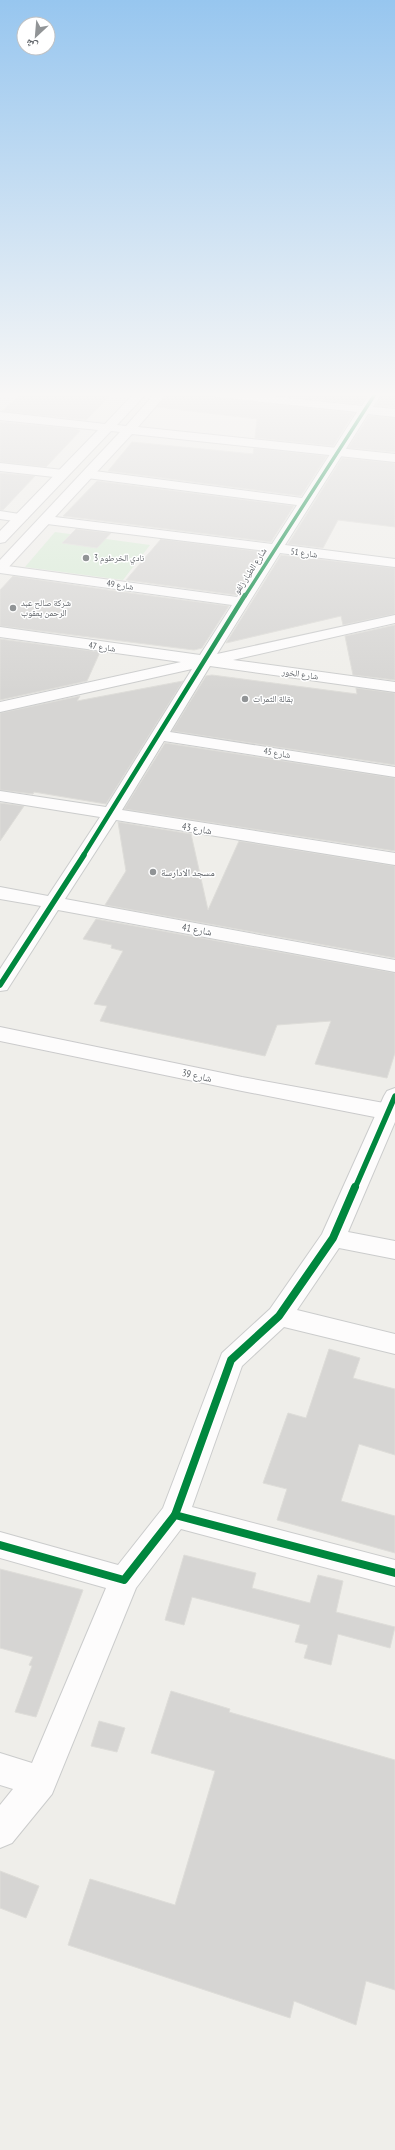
<svg xmlns="http://www.w3.org/2000/svg" width="395" height="2150" viewBox="0 0 395 2150" font-family="'PT Sans Narrow','Noto Naskh Arabic',sans-serif">
<rect width="100%" height="100%" fill="#efeeea"/>
<path fill="#d8ebd6" d="M55,532L150,545L123,580L25,567Z"/>
<g fill="#d6d5d3" stroke="#deddd9">
<path d="M24,391H115L86,420L2,411Z"/>
<path d="M170,391H183L190,395L354,413L333,446L255,438L257,419L157,407Z"/>
<path d="M242,391H369L361,404Z"/>
<path d="M384,391H395V407L376,406Z"/>
<path d="M369,416L395,418V452L348,448Z"/>
<path d="M0,422L77,429L80,431L46,467L0,462Z"/>
<path d="M132,442L253,454L254,448L327,456L301,496L108,471Z"/>
<path d="M342,458L395,463V527L338,520L323,548L288,544Z"/>
<path d="M0,473L35,476L3,510H0Z"/>
<path d="M97,481L294,506L271,542L63,516Z"/>
<path d="M76,529L111,533L97,548L62,543Z"/>
<path d="M161,539L264,552L236,595L126,580Z"/>
<path d="M281,555L395,568V614L343,625L341,616L226,643Z"/>
<path d="M13,576L115,591L229,606L202,648L194,650L0,626V590Z"/>
<path d="M395,625V680L353,675L345,636Z"/>
<path d="M0,639L100,652L87,681L0,700Z"/>
<path d="M212,675L357,694L356,688L395,693V765L172,731L206,676Z"/>
<path d="M183,681L106,804L34,792L33,794L0,790V713L80,696L77,701Z"/>
<path d="M165,743L395,778V851L124,809Z"/>
<path d="M0,803L24,806L0,841Z"/>
<path d="M118,822L191,834L208,910L239,841L395,866V958L105,905L126,871Z"/>
<path d="M96,919L395,973V1053L387,1078L315,1064L331,1021L277,1025L265,1056L100,1021L107,1006L94,1004L123,951L111,948L112,945L83,939Z"/>
<path d="M329,1349L360,1358L353,1378L395,1389V1455L359,1444L341,1501L395,1516V1553L277,1520L287,1489L263,1483L288,1413L306,1418Z"/>
<path d="M184,1555L256,1573L252,1588L310,1603L318,1575L343,1581L336,1612L395,1627L390,1648L338,1634L331,1665L304,1658L308,1645L295,1642L300,1625L192,1597L184,1625L165,1620Z"/>
<path d="M0,1569L83,1590L36,1717L15,1712L32,1666L29,1665L33,1657L0,1648Z"/>
<path d="M171,1691L230,1709L229,1712L395,1760V1990L366,1981L356,2025L294,2001L290,2018L68,1945L90,1879L175,1905L215,1771L151,1753Z"/>
<path d="M99,1721L125,1728L117,1752L91,1746Z"/>
<path d="M0,1871L39,1886L26,1918L0,1908Z"/>
</g>
<g fill="none" stroke-linecap="round" stroke-linejoin="round">
<g stroke="#cbcccc" stroke-width="2">
<g id="street">
<path d="M184,391H225L362,406L371,391H383L373,407L395,409V417L368,414L285,545L395,559V567L280,553L217,654L395,615V623L233,660L395,682V692L210,666L170,732L395,767V777L164,741L122,810L395,853V865L116,820L65,899L395,960V972L58,910L7,990L0,991V969L41,906L0,899V887L48,896L100,817L0,801V791L106,807L192,669L0,712V702L181,662L0,637V627L200,655L232,605L0,573V565L237,597L267,551L47,524L40,520L47,516L272,544L297,505L87,478L81,474L87,470L302,498L357,412L190,394Z"/>
<path d="M0,463L63,470L69,474L63,478L0,471Z"/>
<path d="M0,511L26,515L28,518L21,522L0,519Z"/>
<path d="M395,1088V1122L348,1232L395,1241V1259L339,1248L297,1310L395,1334V1354L284,1327L242,1366L192,1507L395,1560V1586L181,1529L136,1588L52,1794L12,1843L0,1848V1805L13,1789L0,1785V1753L32,1763L106,1588L0,1558V1532L118,1565L163,1508L222,1353L270,1309L322,1234L384,1096L387,1091Z"/>
</g>
</g>
<g stroke="#cacacb" stroke-width="2">
<g id="secondary">
<path d="M136,391H149L117,425L126,426L157,391H169L138,427L395,454V462L132,434L5,571L0,572V560L120,432L111,431L5,542L0,543V531L98,430L0,420V412L105,424Z"/>
<path d="M0,1027L242,1077L395,1105V1121L242,1091L0,1041Z"/>
</g>
</g>
<use href="#street" fill="#fdfcfc" fill-rule="evenodd"/>
<use href="#secondary" fill="#fdfcfc" fill-rule="evenodd"/>
<g stroke="#fff" stroke-width="5">
<path id="cycleway-far3" d="M245,596L377,391"/>
</g>
<g stroke="#fff" stroke-width="6">
<path id="cycleway-far2" d="M83,856L245,595"/>
</g>
<g stroke="#fff" stroke-width="8">
<g id="cycleway-far1">
<path d="M0,985L84,855"/>
<path d="M355,1188L395,1096"/>
</g>
</g>
<g stroke="#fff" stroke-width="10">
<g id="cycleway">
<path d="M175,1515L231,1360L279,1316L333,1238L355,1187"/>
<path d="M0,1545L124,1580L175,1515L395,1573"/>
</g>
</g>
<use href="#cycleway-far3" stroke="#00873e" stroke-width="3.5"/>
<use href="#cycleway-far2" stroke="#00873e" stroke-width="4.5"/>
<use href="#cycleway-far1" stroke="#00873e" stroke-width="5.5"/>
<use href="#cycleway" stroke="#00873e" stroke-width="8"/>
</g>
<linearGradient id="sky" x2="0" y2="1"><stop stop-color="#97c6ef"/><stop offset="0.57" stop-color="#f8f7f6"/><stop offset="1" stop-color="#f8f7f6" stop-opacity="0"/></linearGradient>
<rect width="395" height="692" fill="url(#sky)"/>
<g fill="#919496" stroke="#fff" stroke-width="1.5">
<circle cx="86" cy="558" r="4"/>
<circle cx="13" cy="608" r="4"/>
<circle cx="245" cy="699" r="4"/>
<circle cx="153" cy="872" r="4"/>
</g>
<g text-anchor="middle" stroke-width="3" stroke-linejoin="round" paint-order="stroke">
<g font-size="9" fill="#5f6368" stroke="#fff">
<text transform="translate(304 553) rotate(7)" y="3">شارع 51</text>
<text transform="translate(250 571) rotate(-57)" y="3">شارع الطيار زلفو</text>
<text transform="translate(120 585) rotate(8)" y="3">شارع 49</text>
<text transform="translate(102 647) rotate(8)" y="3">شارع 47</text>
<text transform="translate(300 674) rotate(8)" y="3">شارع الخور</text>
<text transform="translate(277 753) rotate(9)" y="3">شارع 45</text>
</g>
<g font-size="9" fill="#5f6368" stroke="#fff" text-anchor="start">
<text x="94" y="561">نادي الخرطوم 3</text>
<text x="21" y="606">شركة صالح عبد<tspan x="21" dy="10">الرحمن يعقوب</tspan></text>
<text x="253" y="702">بقالة الثمرات</text>
</g>
<g font-size="10" fill="#5f6368" stroke="#fff">
<text transform="translate(197 828) rotate(9)" y="4">شارع 43</text>
<text transform="translate(197 929) rotate(10)" y="4">شارع 41</text>
<text transform="translate(197 1075) rotate(12)" y="4">شارع 39</text>
</g>
<g font-size="10" fill="#5f6368" stroke="#fff" text-anchor="start">
<text x="161" y="876">مسجد الادارسة</text>
</g>
</g>
<g transform="translate(36 36) rotate(206)"><circle r="19" fill="#ffffff" stroke="#bfc1c3"/>
<path d="M0-3L7 15L0 10L-7 15Z" fill="#919496"/>
<text y="-6" font-size="11" font-weight="bold" text-anchor="middle" fill="#5f6368">ش</text>
</g>
</svg>
